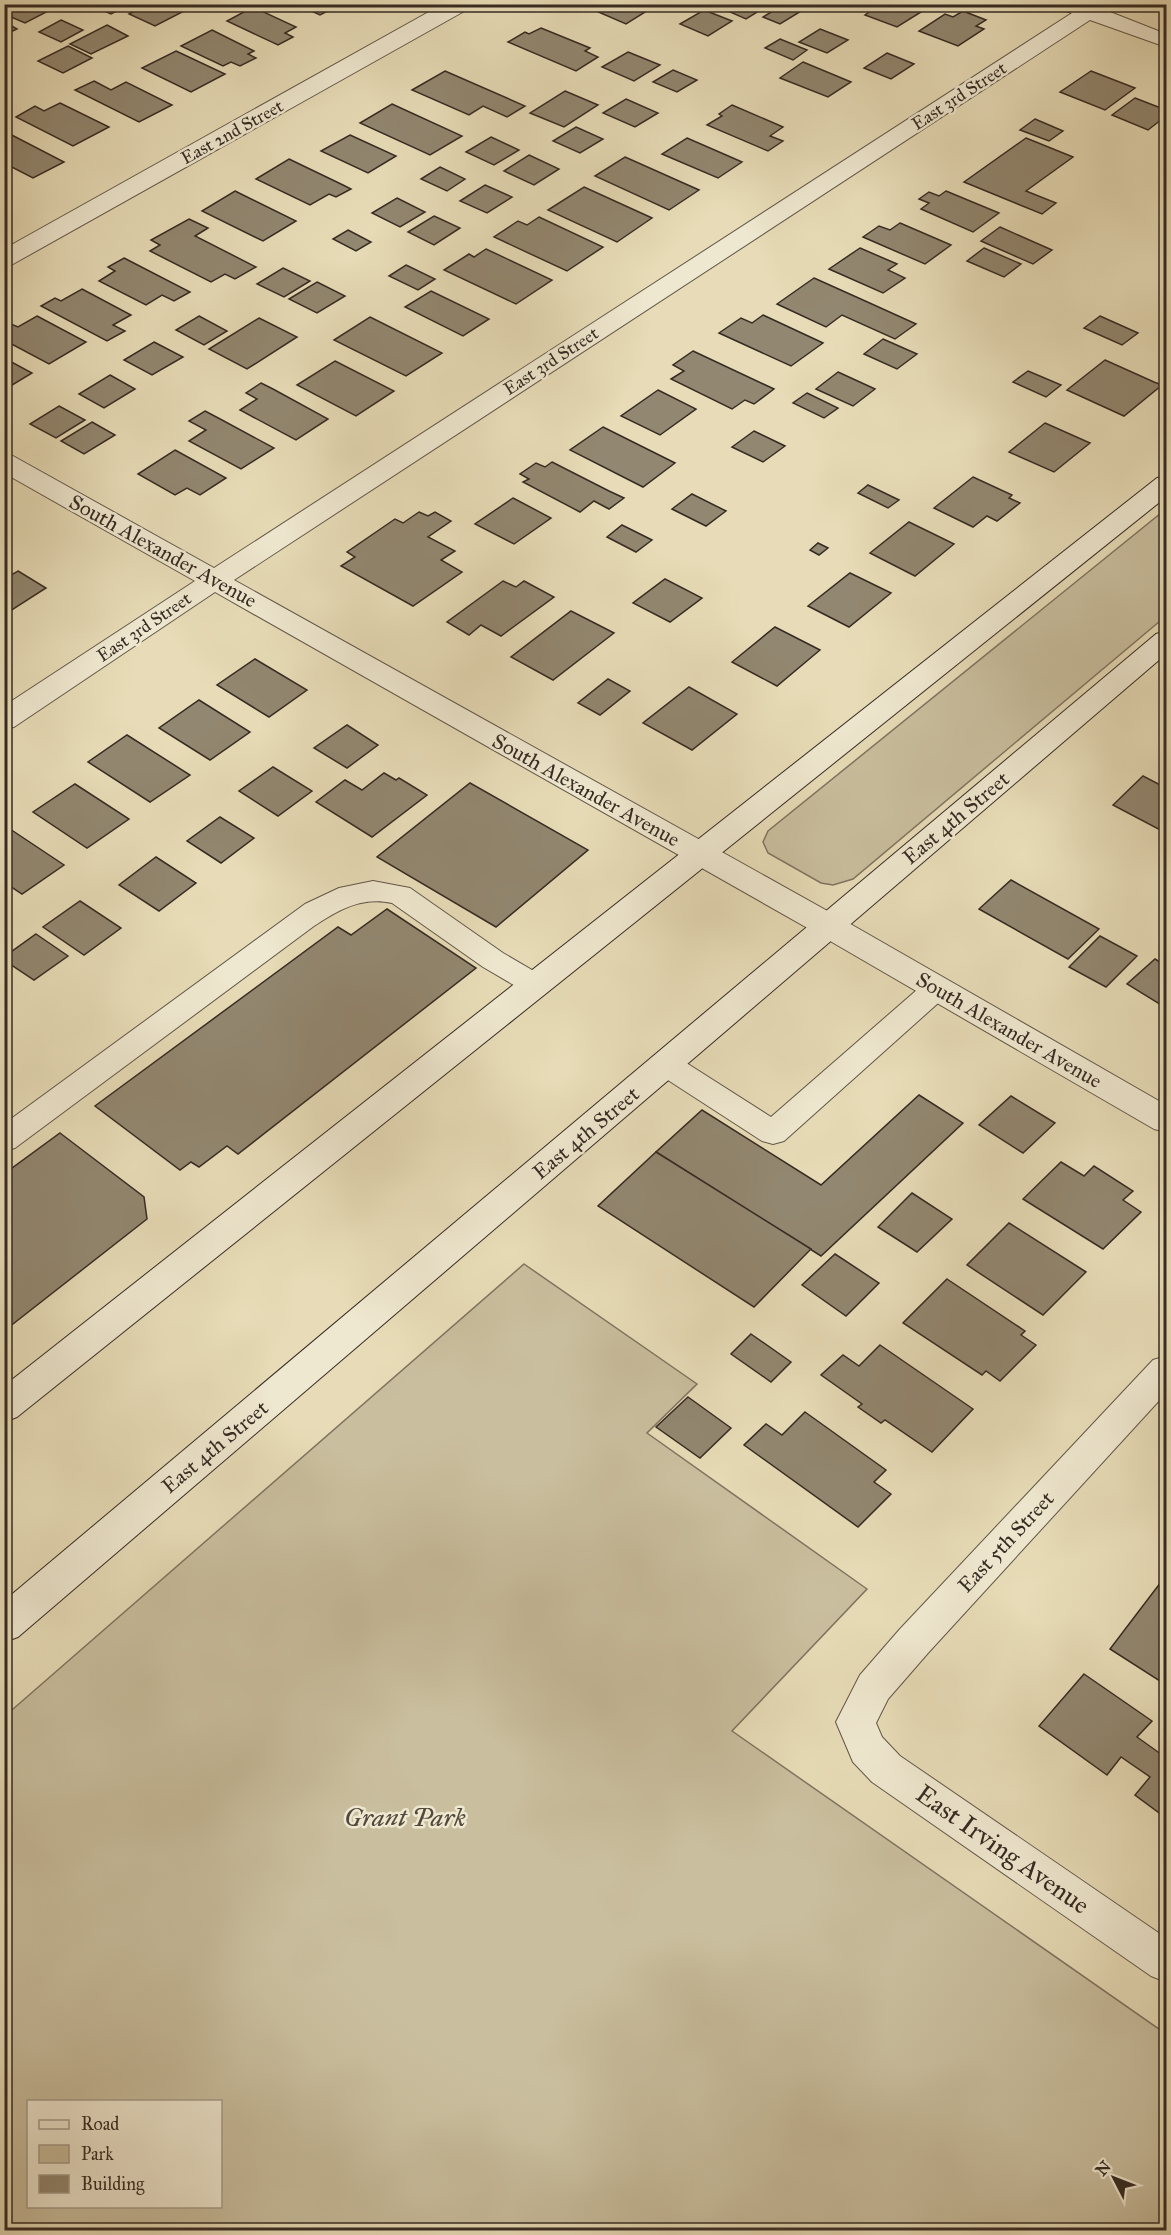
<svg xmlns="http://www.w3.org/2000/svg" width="1171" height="2235" viewBox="0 0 1171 2235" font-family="'IM FELL Great Primer',serif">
<rect width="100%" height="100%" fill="#e7dcb7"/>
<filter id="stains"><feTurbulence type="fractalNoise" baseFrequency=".00333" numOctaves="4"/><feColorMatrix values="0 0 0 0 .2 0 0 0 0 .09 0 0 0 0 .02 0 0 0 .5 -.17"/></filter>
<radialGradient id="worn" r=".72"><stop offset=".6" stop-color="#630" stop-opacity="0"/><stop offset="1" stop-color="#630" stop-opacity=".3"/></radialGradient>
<g fill="#c9be9e" stroke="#807460" stroke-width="1.5" fill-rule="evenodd">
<path d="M1166,509V616L853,879L833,885L821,883L768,853L763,842L768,831Z"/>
<path d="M524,1264L697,1384L647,1433L867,1589L732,1731L1166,2034V2230H5V1716ZM28,2102H220V2206H28Z"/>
</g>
<g fill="#928770" stroke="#362b23" stroke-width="1.5">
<path d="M4,4H46L54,8L25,23L4,14Z"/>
<path d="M89,4H130L111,14Z"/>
<path d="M147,4H174L186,10L155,26L129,14Z"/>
<path d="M296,4H341L320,15Z"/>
<path d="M580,4H658L626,24Z"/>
<path d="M743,4H764L767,6L746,19L730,12Z"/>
<path d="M784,4H797L806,8L780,24L763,17Z"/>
<path d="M880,4H923L929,7L897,27L865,15Z"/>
<path d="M253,7L296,27L285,33L293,37L278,45L227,21Z"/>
<path d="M704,10L732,21L708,36L680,24Z"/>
<path d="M963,11L986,20L976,26L984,29L958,46L919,31L945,14L953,17Z"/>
<path d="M61,20L83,30L61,42L39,32Z"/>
<path d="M4,23L8,24L17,29L4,35Z"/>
<path d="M107,25L128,36L91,54L70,44Z"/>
<path d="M541,28L590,48L585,51L598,57L576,71L508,42L525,32L529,34Z"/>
<path d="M820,29L848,40L827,53L799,42Z"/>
<path d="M212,30L254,51L248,54L256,58L240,66L231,62L223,66L181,46Z"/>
<path d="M780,39L807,50L793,60L765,48Z"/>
<path d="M68,46L92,58L63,73L38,61Z"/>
<path d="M176,51L225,74L191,92L142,68Z"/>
<path d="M628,52L660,65L634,81L602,67Z"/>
<path d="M887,53L914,64L891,79L864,68Z"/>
<path d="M803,62L851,82L828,97L780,78Z"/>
<path d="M673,70L697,80L677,92L653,82Z"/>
<path d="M445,71L525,106L507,117L483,106L469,115L412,90Z"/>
<path d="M1091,71L1135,88L1105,110L1060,92Z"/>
<path d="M94,81L111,90L126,82L172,105L139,122L75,90Z"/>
<path d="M565,91L598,105L564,127L530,113Z"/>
<path d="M1135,98L1166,110V116L1148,130L1112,115Z"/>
<path d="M626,99L658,113L635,127L603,113Z"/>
<path d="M60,103L109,127L73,146L16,117L35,106L44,111Z"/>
<path d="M392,104L462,136L430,155L360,123Z"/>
<path d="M732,105L783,127L770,136L783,141L768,151L707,125L722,116L719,114Z"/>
<path d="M1035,119L1063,131L1049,141L1020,130Z"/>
<path d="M576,127L603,139L580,153L553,141Z"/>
<path d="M4,131L64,162L33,178L4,163Z"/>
<path d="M350,135L396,156L368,173L321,151Z"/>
<path d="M491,137L519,150L494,165L466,152Z"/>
<path d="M687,138L742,162L718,178L662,154Z"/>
<path d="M1026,138L1073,157L1026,191L1056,203L1042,214L964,182Z"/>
<path d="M529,155L559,169L534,185L504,171Z"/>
<path d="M625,157L699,190L669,210L595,176Z"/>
<path d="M289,159L343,185L351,189L336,197L329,194L310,205L256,179Z"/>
<path d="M440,167L465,179L447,191L421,179Z"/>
<path d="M485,185L512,197L487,213L460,201Z"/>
<path d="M584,187L652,218L617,242L548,210Z"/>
<path d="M235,191L296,221L263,241L202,211Z"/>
<path d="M946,191L999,213L973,232L921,209L929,203L919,199L929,192L939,196Z"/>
<path d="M397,198L425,212L400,227L372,213Z"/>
<path d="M434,216L460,228L434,245L408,232Z"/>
<path d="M539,217L603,247L567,271L494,237L518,221L527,225Z"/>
<path d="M189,219L208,228L195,236L256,267L235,279L225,274L211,282L150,251L160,245L151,240Z"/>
<path d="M900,223L951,245L925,264L863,237L879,226L890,230Z"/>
<path d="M1000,227L1052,250L1033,264L981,241Z"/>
<path d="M348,230L371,242L356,251L333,239Z"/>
<path d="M860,248L897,264L888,270L905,278L883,293L829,269Z"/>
<path d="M984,248L1021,264L1004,277L967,261Z"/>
<path d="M486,249L552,280L516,304L444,270L469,254L474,257Z"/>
<path d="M124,258L190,292L174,301L162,295L146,305L99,281L115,271L108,267Z"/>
<path d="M406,265L435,279L418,290L389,276Z"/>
<path d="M283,268L310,281L284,297L257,284Z"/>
<path d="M814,278L863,300L916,324L895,339L842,315L826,327L777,304Z"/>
<path d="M317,282L345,296L317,313L289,299Z"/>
<path d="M82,289L131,315L113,325L125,331L107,341L41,306L55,298L61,301Z"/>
<path d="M431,291L489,319L463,336L405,307Z"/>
<path d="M763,315L823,343L791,366L719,333L741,318L752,323Z"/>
<path d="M37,316L86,342L49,364L4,340V328L11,324L18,327Z"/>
<path d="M199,316L227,331L204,345L176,330Z"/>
<path d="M1100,316L1138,333L1122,345L1084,328Z"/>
<path d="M370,317L442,353L406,376L334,340Z"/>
<path d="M259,318L297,337L247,369L209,349Z"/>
<path d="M883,339L917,354L897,369L864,354Z"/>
<path d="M154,342L183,357L152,375L124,360Z"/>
<path d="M693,351L774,389L754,404L745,400L732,409L671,379L684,371L673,365Z"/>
<path d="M4,358L32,373L4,390Z"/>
<path d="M1105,360L1154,382L1162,385L1124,416L1067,390Z"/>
<path d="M335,361L394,391L356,416L297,385Z"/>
<path d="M1028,371L1061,385L1046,397L1013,382Z"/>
<path d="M838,372L875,389L853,406L816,389Z"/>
<path d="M110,375L135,389L104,408L79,394Z"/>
<path d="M261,383L273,389L328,419L296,440L240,410L257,399L246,393Z"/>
<path d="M658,390L696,409L660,435L621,416Z"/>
<path d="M807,393L838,408L824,418L793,403Z"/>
<path d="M59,406L85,420L56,438L30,424Z"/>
<path d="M205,411L222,420L274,448L241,469L189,441L206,430L189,421Z"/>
<path d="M92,422L115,435L84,454L61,441Z"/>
<path d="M1045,423L1090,443L1054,472L1009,452Z"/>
<path d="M603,427L675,463L643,487L570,450Z"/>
<path d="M754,431L785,446L763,462L732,447Z"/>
<path d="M175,450L226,478L200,495L187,488L175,495L138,474Z"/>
<path d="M552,462L609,491L624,498L609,509L594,501L580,512L523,482L529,479L520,474L536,463L545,467Z"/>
<path d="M973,477L1012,495L1009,498L1020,503L997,521L987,516L973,527L934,508Z"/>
<path d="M868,485L899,500L888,508L858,493Z"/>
<path d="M692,494L726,511L706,526L672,509Z"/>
<path d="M513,498L551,518L514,544L475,524Z"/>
<path d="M419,512L428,516L435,512L451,521L428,537L455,551L441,560L462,572L413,606L341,566L355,557L347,552L395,519L403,523Z"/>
<path d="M909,522L954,544L915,576L870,553Z"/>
<path d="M622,525L652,540L636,552L607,537Z"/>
<path d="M818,543L828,548L819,555L810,550Z"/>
<path d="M18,571L46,588L4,615V579Z"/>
<path d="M850,573L891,593L849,627L808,606Z"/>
<path d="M665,579L702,598L670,622L633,603Z"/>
<path d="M503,581L516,587L524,581L554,597L501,636L481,625L469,635L447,622Z"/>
<path d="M571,611L614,633L553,680L511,657Z"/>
<path d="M775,627L820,650L777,686L732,662Z"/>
<path d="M255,659L307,690L269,717L217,685Z"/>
<path d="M608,679L630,691L600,715L578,703Z"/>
<path d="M689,687L737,714L692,750L643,723Z"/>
<path d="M199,700L250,732L210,760L159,728Z"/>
<path d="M347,725L378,745L347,768L314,748Z"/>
<path d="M127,735L190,775L150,802L88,762Z"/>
<path d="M273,767L312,791L278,816L239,791Z"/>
<path d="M384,773L396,780L399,778L427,795L372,837L316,802L345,780L362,790Z"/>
<path d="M1143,776L1166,788V833L1113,805Z"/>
<path d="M470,783L588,850L496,927L377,857Z"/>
<path d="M75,784L129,819L87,848L33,812Z"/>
<path d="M220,817L254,838L221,863L187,841Z"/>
<path d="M4,825L64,865L22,894L4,882Z"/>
<path d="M156,857L196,883L159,911L119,885Z"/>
<path d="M1011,880L1099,929L1068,959L979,909Z"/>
<path d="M80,901L121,928L84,955L43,927Z"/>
<path d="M387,909L476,968L238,1154L227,1146L199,1167L191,1162L180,1170L95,1106L338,927L351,935Z"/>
<path d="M36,934L68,956L34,980L4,960V957Z"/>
<path d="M1100,936L1137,956L1106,987L1069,967Z"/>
<path d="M1155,959L1166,966V1008L1127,984Z"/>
<path d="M919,1095L963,1123L821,1256L656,1152L702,1110L821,1185Z"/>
<path d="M1011,1096L1055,1123L1023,1153L979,1125Z"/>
<path d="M60,1133L144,1197L147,1219L4,1331V1174Z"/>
<path d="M656,1152L811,1249L754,1307L598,1206Z"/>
<path d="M1061,1162L1084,1176L1094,1166L1133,1191L1123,1200L1141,1212L1103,1249L1023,1199Z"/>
<path d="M912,1193L952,1219L917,1252L878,1227Z"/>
<path d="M1009,1223L1086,1272L1043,1315L967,1265Z"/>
<path d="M835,1254L879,1283L846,1316L802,1285Z"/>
<path d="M947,1279L1025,1331L1021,1335L1036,1345L1000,1381L986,1371L982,1375L903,1323Z"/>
<path d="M751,1334L791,1362L771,1382L731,1354Z"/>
<path d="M880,1345L973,1409L932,1452L885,1420L881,1423L858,1407L862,1404L821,1375L843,1355L859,1366Z"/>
<path d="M688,1397L731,1428L700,1458L656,1427Z"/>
<path d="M805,1412L886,1470L874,1482L891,1494L858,1527L744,1445L766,1424L782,1435Z"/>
<path d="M1161,1582L1166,1585V1685L1110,1649Z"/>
<path d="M1084,1674L1152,1721L1137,1737L1165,1757L1166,1755V1818L1135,1795L1150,1777L1121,1757L1107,1775L1039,1726Z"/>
</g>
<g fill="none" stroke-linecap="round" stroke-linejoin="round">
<g stroke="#625748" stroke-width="2">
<g id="lane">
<path d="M373,881L410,888L503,953L544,977L548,984L544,991L534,994L524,991L483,967L392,903C362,896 338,910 314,926L15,1148L4,1151V1124L305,904L339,888Z"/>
<path d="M936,979L946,982L950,989L946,996L784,1141L773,1144L762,1141L657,1073L652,1065L657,1057L667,1054L677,1057L771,1117L926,982Z"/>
</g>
</g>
<g stroke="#625748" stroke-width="2">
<g id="street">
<path d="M443,4H470L468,9L13,264L4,266V249Z"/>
<path d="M1064,4H1110L1105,10L1166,34V47L1090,20L234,580L840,918L1166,1105V1132L1154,1129L818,934L215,592L14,727L4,729V706L195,581L4,473V454L13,456L214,568L1072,13L1066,11Z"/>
<path d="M1166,1356V1393L928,1653L888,1699L876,1723L882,1737L900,1756L1166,1938V1982L1151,1976L872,1782L853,1762L836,1722L860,1675L900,1629L1153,1360Z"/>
</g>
</g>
<g stroke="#362b23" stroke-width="2">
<g id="secondary">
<path d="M1166,476V497L17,1417L4,1422V1386L1157,478Z"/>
<path d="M1166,631V654L18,1637L4,1642V1601L1156,634Z"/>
</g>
</g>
<use href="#lane" fill="#efe8d0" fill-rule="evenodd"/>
<use href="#street" fill="#efe8d0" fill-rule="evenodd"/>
<use href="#secondary" fill="#efe8d0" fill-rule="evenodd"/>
</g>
<g text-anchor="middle" stroke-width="5" stroke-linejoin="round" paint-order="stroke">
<g font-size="18" fill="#362b23" stroke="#efe8d0">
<text transform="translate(959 96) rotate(-33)" y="6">East 3rd Street</text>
<text transform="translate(232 132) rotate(-29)" y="6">East 2nd Street</text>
<text transform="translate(551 361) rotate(-33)" y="6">East 3rd Street</text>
<text transform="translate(144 627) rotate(-34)" y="6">East 3rd Street</text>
</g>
<g font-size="21" fill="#362b23" stroke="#efe8d0">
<text transform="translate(163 551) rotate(29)" y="7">South Alexander Avenue</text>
<text transform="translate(586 790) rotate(29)" y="7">South Alexander Avenue</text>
<text transform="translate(956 818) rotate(-40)" y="7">East 4th Street</text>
<text transform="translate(1009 1030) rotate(30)" y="7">South Alexander Avenue</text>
<text transform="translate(586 1133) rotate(-40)" y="7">East 4th Street</text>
<text transform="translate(215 1447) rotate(-40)" y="7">East 4th Street</text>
<text transform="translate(1006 1542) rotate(-47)" y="7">East 5th Street</text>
</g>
<g font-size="26" font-style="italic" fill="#53483c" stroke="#efe8d0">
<text x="405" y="1826">Grant Park</text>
</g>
<g font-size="26" fill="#362b23" stroke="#efe8d0">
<text transform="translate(1003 1849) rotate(35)" y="9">East Irving Avenue</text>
</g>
</g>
<rect width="1171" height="2235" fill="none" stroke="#e7dcb7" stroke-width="24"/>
<rect x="6" y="6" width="1159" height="2223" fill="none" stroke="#362b23" stroke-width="3"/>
<rect x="12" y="12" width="1147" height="2211" fill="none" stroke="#362b23" stroke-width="1.5"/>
<rect x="27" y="2100" width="195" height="108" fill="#efe8d0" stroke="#a59c8b" stroke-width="1.5"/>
<rect x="39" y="2120" width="30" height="9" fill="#efe8d0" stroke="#a59c8b" stroke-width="1.5"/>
<text x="81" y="2130" font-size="18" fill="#362b23">Road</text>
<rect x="39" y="2145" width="30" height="18" fill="#c9be9e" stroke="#a59c8b" stroke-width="1.5"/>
<text x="81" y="2160" font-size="18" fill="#362b23">Park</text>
<rect x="39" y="2175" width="30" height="18" fill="#928770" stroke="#a59c8b" stroke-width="1.5"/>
<text x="81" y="2190" font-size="18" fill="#362b23">Building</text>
<g transform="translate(1114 2178) rotate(312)" stroke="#efe8d0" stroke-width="4.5" paint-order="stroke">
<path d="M0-4.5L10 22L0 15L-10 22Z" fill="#362b23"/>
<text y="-9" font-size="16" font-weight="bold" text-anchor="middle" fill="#362b23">N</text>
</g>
<rect width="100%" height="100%" filter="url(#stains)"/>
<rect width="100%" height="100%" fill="url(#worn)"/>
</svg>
